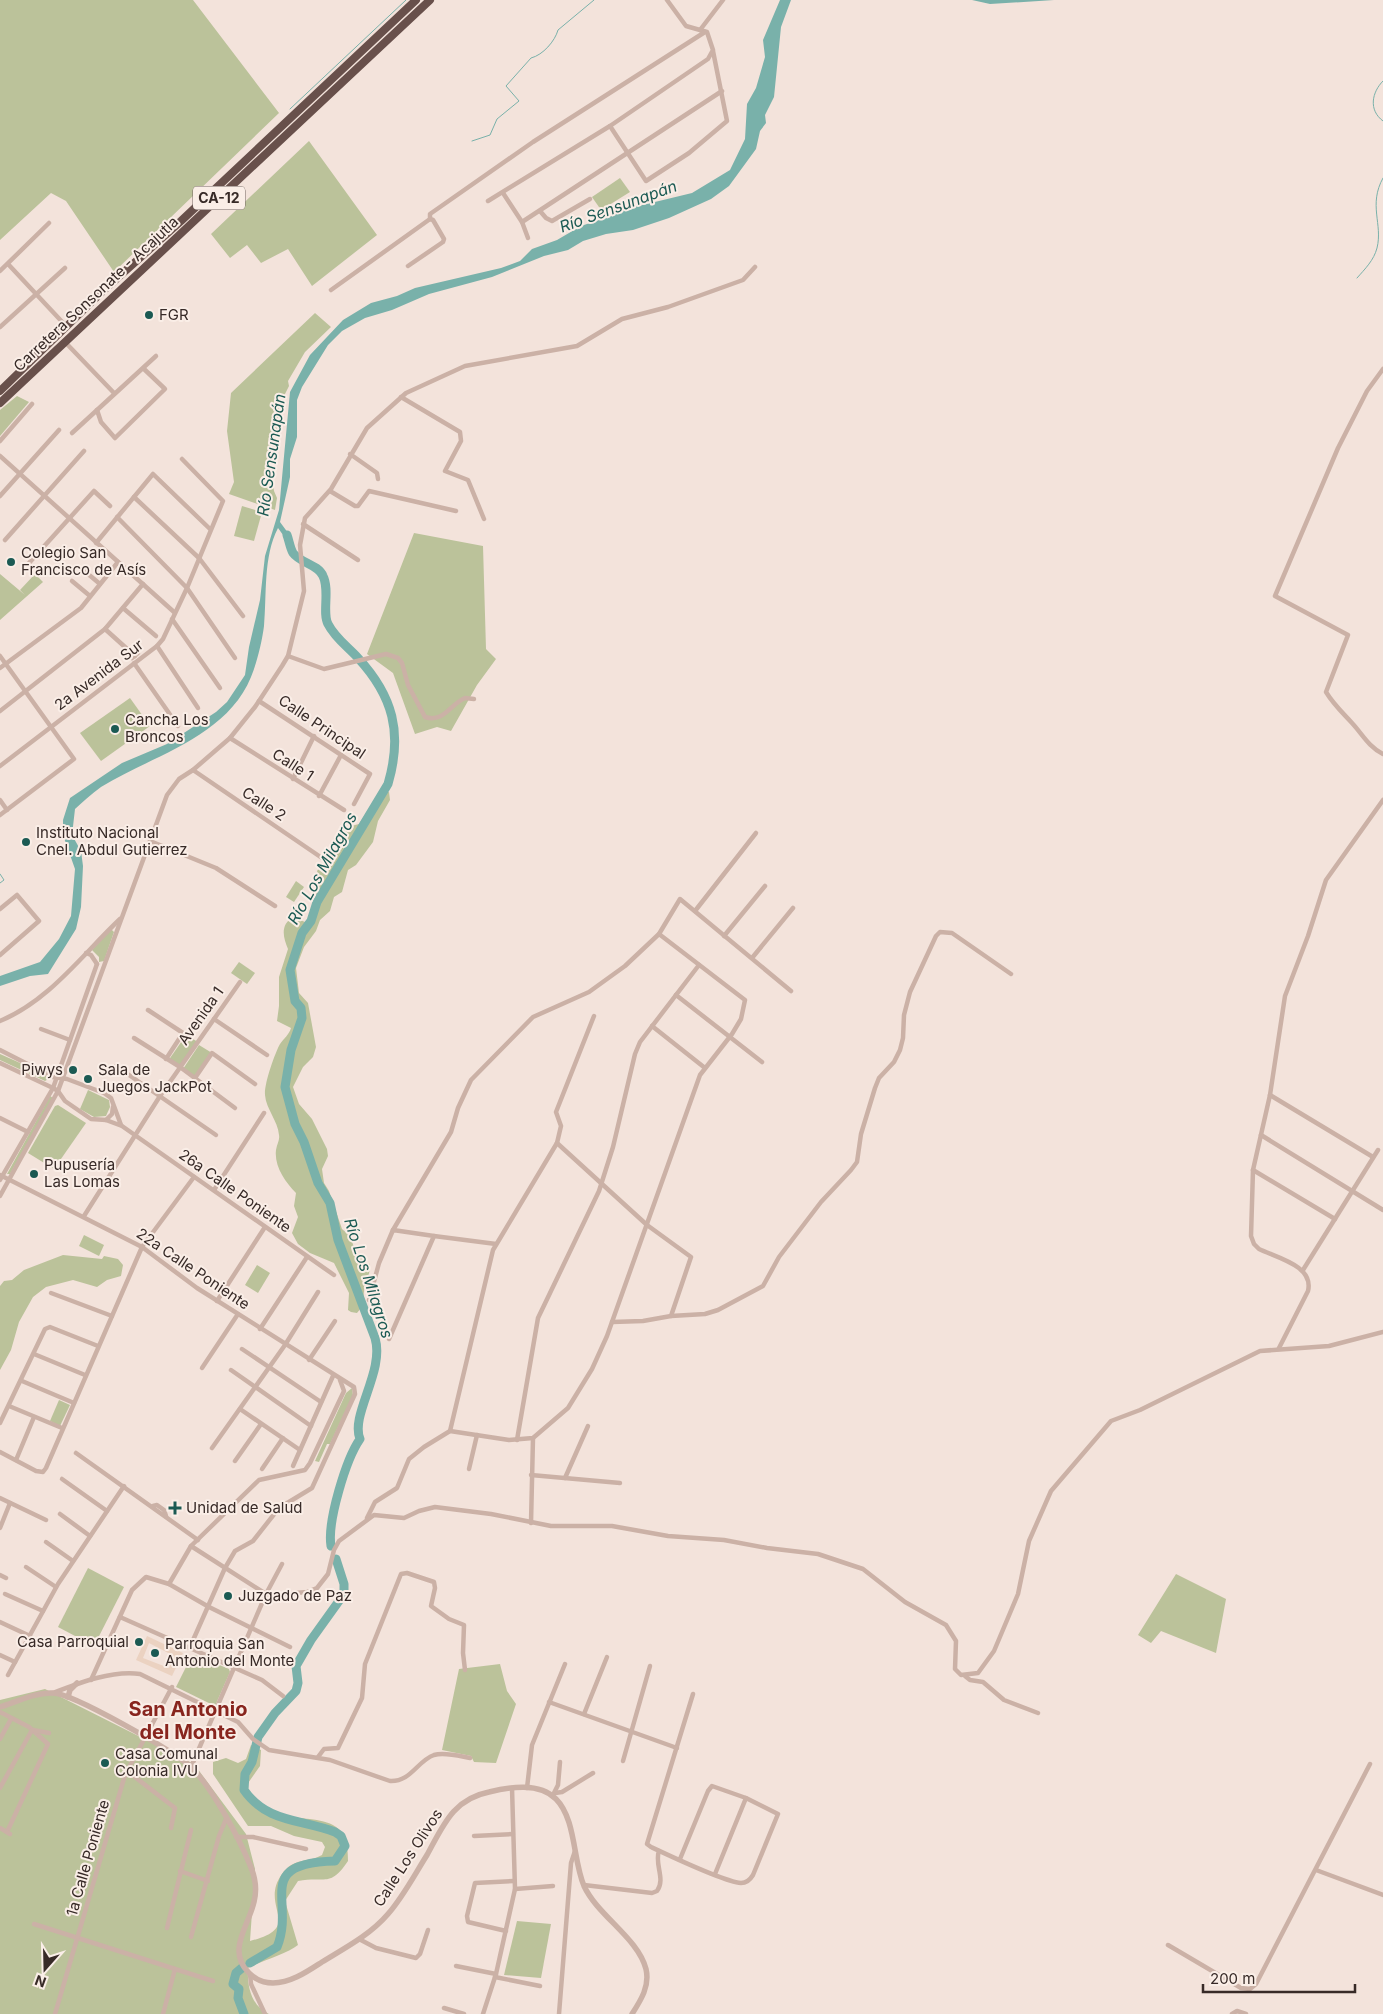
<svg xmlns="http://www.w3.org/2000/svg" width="1383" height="2014" viewBox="0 0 1383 2014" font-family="Inter,sans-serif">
<rect width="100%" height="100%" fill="#f3e3db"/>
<g fill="#bbc29a">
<path d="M0,0H193L279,113L114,272L66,201L51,193L0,240Z"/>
<path d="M309,141L377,235L312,286L288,249L261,263L247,245L230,258L211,234Z"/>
<path d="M620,178L630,192L601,210L592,197Z"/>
<path d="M315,313L331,327L305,352L288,381L289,386L279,406L275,454L270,466L274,491L277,498L275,510L229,494L234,482L227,431L231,393Z"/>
<path d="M17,396L29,402L0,436V410Z"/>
<path d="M242,506L262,512L254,541L234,536Z"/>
<path d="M414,533L483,546L486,649L496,659L477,685L451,731L437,727L415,734L393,673L367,654Z"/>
<path d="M0,574L25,595L20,590L35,574L43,582L0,620Z"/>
<path d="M130,698L150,726L101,761L80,733Z"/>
<path d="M389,792L390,800L378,821L373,842L356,865L348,870L342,892L334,897L330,911L320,920L316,931L304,947L296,968L299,993L308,1003L316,1047L313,1057L303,1067L293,1087L299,1104L312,1119L327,1149L328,1156L322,1169L324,1183L329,1191L342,1229L350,1236L355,1250L365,1262L370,1264C370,1276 366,1281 364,1291C363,1301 364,1305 357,1313L351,1312L348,1310L349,1293L334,1263L310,1253L298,1244L292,1233L298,1217L294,1206L296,1193C285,1182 274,1166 276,1150C277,1144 280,1140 279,1135C278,1121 266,1109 265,1095C264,1084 275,1053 280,1044C284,1038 289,1035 291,1028L277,1021L279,1006V977L288,949C283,937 280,925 293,917L305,922L309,919L320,880L317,871C323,864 331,858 336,850C346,834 331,831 359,824L379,793Z"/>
<path d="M296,881L304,887L294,902L286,897Z"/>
<path d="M111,929L114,932L104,961L99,962V957L92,950Z"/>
<path d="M239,962L255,973L247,984L231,973Z"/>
<path d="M186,1035L198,1042L180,1067L168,1061Z"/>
<path d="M199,1045L212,1053L195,1078L183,1069Z"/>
<path d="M0,1054L47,1075L50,1078L45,1081L0,1060Z"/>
<path d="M88,1090L109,1100L110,1107L106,1116L94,1117L80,1109Z"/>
<path d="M50,1096L53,1098L10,1174H7Z"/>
<path d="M58,1105L86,1123L54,1169L28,1153L55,1106Z"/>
<path d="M84,1235L104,1245L99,1256L79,1246Z"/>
<path d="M63,1255L102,1259L104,1256L118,1259L123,1265L121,1276L107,1280L97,1287L73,1280L46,1287L33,1297L19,1322L11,1350L0,1370V1286L4,1281L12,1280L24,1270Z"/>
<path d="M257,1265L270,1273L258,1293L245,1285Z"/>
<path d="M352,1388L353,1395L330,1444H327L319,1462L315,1461L346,1393Z"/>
<path d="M59,1400L70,1405L60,1426L50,1421Z"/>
<path d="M88,1568L124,1587L94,1646L58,1627Z"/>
<path d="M1176,1574L1226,1599L1216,1653L1161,1631L1151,1643L1138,1635Z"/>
<path d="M195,1655L229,1669L230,1672L215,1706L176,1687L191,1657Z"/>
<path d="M500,1664L507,1691L516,1704L496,1763L474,1762L471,1756L442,1750L459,1669Z"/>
<path d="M45,1689L194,1764L246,1834L255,1869L250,1941C306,1927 258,1907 282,1874C294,1857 308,1863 322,1855L325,1847L322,1842L294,1836L271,1826H248L213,1774V1762L226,1758L238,1763L246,1759L251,1745L261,1750L260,1766L246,1786C256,1802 275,1814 293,1817C310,1820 332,1818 343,1834C347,1842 348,1852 348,1861C330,1888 325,1876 298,1881L285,1901L298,1945C287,1954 263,1960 248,1968C247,1986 251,2006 269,2014H0V1700Z"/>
<path d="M517,1921L551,1924L541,1978L504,1975Z"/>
</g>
<path fill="#ebd2c1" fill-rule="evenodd" d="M147,1636L183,1653L172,1676L136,1660ZM149,1643L174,1656L169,1668L143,1658Z"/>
<g fill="#79b1aa">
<path d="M780,0H791L781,27L774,97L765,115L766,123L760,131L756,149L729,186L711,199L669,218L633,230L606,234L583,241L568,250L544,256L492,277L429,294L392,310L365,318L342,331L328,345L302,387L297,400V437L290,459V477L280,522L291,537V546L278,528C263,557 267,594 264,626C262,642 257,662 251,677C226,738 151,756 101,787C91,794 83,802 75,809L72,835L81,851L83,866L81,907L76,929L48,974L30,976L0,986V976L40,962L59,939L71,916L75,869L63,835V820L70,798L122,763L167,744L216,712L227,702L245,675L249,647L260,600L265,556L279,510L290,392L310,355L343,320L371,303L397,296L415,288L501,268L520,261L532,249L557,240L581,226L611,216L626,209L692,193L730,170L745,139L747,104L756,88L765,57L763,40Z"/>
<path d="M972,0H1054L990,4Z"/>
</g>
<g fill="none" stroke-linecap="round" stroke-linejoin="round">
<g stroke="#79b1aa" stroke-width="1">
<path d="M1383,81C1372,92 1368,110 1383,121"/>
<path d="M290,109L406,0"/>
<path d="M472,141L490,135L497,119L519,101L506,86L531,58C543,55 555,41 558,30L594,0"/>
<path d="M1357,278C1365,269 1374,260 1377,248C1383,224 1368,205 1383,178"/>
<path d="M0,874L4,880L0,883"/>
</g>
<g stroke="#79b1aa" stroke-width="9">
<path d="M287,535C289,540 290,548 293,553C300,563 318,564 323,576C330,590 322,613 328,624C335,638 348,647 358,658C393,696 403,733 388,784L317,902L311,921L302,933L290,970L295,1001L301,1008L302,1018L291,1050L285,1087L295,1124L304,1142L318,1183L330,1203L338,1240L375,1338C385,1371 350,1415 360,1439C346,1459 327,1522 331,1546"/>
<path d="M250,1963L277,1947C296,1902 252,1863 335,1861L345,1846L341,1836L335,1832C301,1819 267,1823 244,1790L245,1774L252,1762L258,1737L275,1713L296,1691L298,1683L296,1666L311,1640L344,1594V1584L336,1559"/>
<path d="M243,1967L236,1973L233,1984L239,1989L238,1998L244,2014"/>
</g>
<g stroke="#cbb1a6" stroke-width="4.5">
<path d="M700,30L723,0"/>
<path d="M610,126L646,181L689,153L727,121L713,51"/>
<path d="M503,193L522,222L722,91"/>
<path d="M488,201L610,126L708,59L713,50L707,32L686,26L667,0"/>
<path d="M540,211L546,218L552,221L590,199"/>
<path d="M522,222L528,238"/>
<path d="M8,264L66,326"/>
<path d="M408,266L443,242L444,239L433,220L430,219"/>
<path d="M0,271L49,223"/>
<path d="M331,290L430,219V214L533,142L705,32"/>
<path d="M0,327L65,268"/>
<path d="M65,342L114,393"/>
<path d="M1383,369L1367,391L1338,448L1275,596L1348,635L1326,692C1334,705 1342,712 1352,723C1363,735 1368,746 1383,754"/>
<path d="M401,397L460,432L461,441L445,471L468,480L484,519"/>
<path d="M97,410L101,422L115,438L165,389L144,369"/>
<path d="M72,433L156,356"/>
<path d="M0,441L32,404"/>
<path d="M350,454L377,473L378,479"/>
<path d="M0,456L174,612"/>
<path d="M330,491L355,506H358L369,491L456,511"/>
<path d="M0,496L59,430"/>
<path d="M134,497L199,558L243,616"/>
<path d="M117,517L187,588L235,658"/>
<path d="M303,524L358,560"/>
<path d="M5,540L84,451"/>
<path d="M96,543L153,474L210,529"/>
<path d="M29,563L94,491L110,506"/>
<path d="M82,569L100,584"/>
<path d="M72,581L90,596"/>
<path d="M123,608L156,636"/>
<path d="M172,619L220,688"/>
<path d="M105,629L135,656"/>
<path d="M157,646L198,708"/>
<path d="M0,656L74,759L0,815"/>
<path d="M288,656L324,669L386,654L398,658L402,663L408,685L425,717C444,723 449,705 465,698L474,699"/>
<path d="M132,658L138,653"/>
<path d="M134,663L178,726"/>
<path d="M0,668L81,608L118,562"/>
<path d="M259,701L370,774L354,804"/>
<path d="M0,711L105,629L143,584"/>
<path d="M230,738L344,810"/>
<path d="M0,766L157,646L163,639L187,588L223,501L182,459"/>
<path d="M193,770L322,858"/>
<path d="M293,779L314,736"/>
<path d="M319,796L341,755"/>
<path d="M0,800L7,810"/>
<path d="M150,841L216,868L275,906"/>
<path d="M0,909L17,895L39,921L0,955"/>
<path d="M695,911L756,833"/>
<path d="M724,936L765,886"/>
<path d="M86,953L91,955L97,964"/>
<path d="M752,958L793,908"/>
<path d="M676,995L762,1062"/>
<path d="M148,1010L183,1033L166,1059"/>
<path d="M214,1019L267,1055"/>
<path d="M0,1021C49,1001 82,955 120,919"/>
<path d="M652,1026L705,1068"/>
<path d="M41,1029L70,1040"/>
<path d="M134,1038L180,1067L235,1108"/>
<path d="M0,1050L53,1077L67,1079L104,1093L111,1098L121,1125"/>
<path d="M0,1063L53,1088L58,1091L65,1101L91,1119L106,1120L122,1126L334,1275"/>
<path d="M116,1066L216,1135"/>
<path d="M195,1078L212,1053L255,1084"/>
<path d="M1270,1095L1373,1157"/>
<path d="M0,1118L28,1132"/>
<path d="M106,1120L112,1114L113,1107"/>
<path d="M1261,1135L1383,1210"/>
<path d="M557,1143L647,1225L691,1257L671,1316L643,1321L612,1322"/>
<path d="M1253,1170L1335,1219"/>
<path d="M0,1175L142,1247L197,1288L354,1387L355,1394L312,1488L279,1508L253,1541L235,1551L225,1568L190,1647"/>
<path d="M0,1180L53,1088L97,964"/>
<path d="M214,1190L264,1113"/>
<path d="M0,1196L58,1091L167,795L179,779L193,770L230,738L255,707L282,666L288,656L304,591L300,545L305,518L331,489L367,428L406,393L465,366L577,346L622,319L668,307L743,280L755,267"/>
<path d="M84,1216L160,1096L240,982"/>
<path d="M393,1230L451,1132L458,1108L471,1080L533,1017L589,992L625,966L659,934L680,899L791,991"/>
<path d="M434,1236L496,1244"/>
<path d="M1303,1270L1378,1150"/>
<path d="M51,1293L112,1316"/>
<path d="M369,1300L379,1263L393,1230L434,1236L389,1339"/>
<path d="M217,1301L265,1227"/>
<path d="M671,1316L705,1314L718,1310L763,1286L779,1257L821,1202L851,1170L857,1162L861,1134L875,1088L879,1078L894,1062L900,1050L903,1038L904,1015L910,992L936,936L940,932L952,933L1011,974"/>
<path d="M260,1329L307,1257"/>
<path d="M1279,1348L1308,1291C1314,1266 1278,1258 1259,1249L1254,1244L1251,1236L1253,1170L1270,1095L1285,996L1308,936L1326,880L1383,800"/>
<path d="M242,1349L321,1402"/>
<path d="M34,1354L85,1375"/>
<path d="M309,1360L335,1321"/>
<path d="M202,1368L238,1314"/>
<path d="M231,1370L311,1426"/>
<path d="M22,1381L74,1403"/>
<path d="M9,1406L62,1428"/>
<path d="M240,1409L300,1450"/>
<path d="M0,1423L45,1329L50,1327L98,1346"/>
<path d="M450,1431L493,1250L557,1143L561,1126L556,1112L594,1016"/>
<path d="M517,1440L538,1318L599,1191L613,1147L635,1054L640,1042L699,965"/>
<path d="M212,1448L285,1345L318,1292"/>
<path d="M0,1452L36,1471L43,1472L46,1468L142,1247L194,1177"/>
<path d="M76,1453L198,1540"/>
<path d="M16,1460L34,1417"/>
<path d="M235,1461L261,1424"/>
<path d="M293,1466L333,1376"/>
<path d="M262,1469L283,1438"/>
<path d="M469,1469L477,1435"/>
<path d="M531,1475L620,1483"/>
<path d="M565,1478L588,1426"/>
<path d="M62,1479L107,1511"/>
<path d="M0,1498L46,1520"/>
<path d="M153,1506L157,1505L164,1510L166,1516"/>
<path d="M60,1514L90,1536"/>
<path d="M367,1518L375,1502L397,1488L409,1459L424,1447L450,1431L509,1440L533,1438L568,1408L592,1369L607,1336L700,1075L732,1034L741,1019L745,1000L659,934"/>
<path d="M531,1523L533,1438"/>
<path d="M0,1528L10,1503"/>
<path d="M46,1542L73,1561"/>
<path d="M191,1546L266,1594L272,1595L307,1592L317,1588L328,1574L334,1550L339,1541L374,1515L404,1518L419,1511L435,1507L491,1514L551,1526H612L668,1536L724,1540L767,1548L818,1554L863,1569L905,1602L946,1625L956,1641L955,1669L961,1675L978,1673L994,1651L1018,1594L1029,1541L1051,1491L1111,1421L1140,1410L1260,1351L1329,1346L1383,1332"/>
<path d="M26,1567L56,1587"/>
<path d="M0,1575L6,1578"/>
<path d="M169,1584L191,1546L259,1480L305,1470L310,1463L344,1391L340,1380"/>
<path d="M5,1594L43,1611"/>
<path d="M120,1617L262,1680L283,1696"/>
<path d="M0,1622L30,1636"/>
<path d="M0,1655L15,1662"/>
<path d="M8,1675L58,1584L124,1486"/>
<path d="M965,1676L970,1680L983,1682L1004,1700L1038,1713"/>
<path d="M91,1680L132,1590L146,1577L169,1584L209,1607L290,1647"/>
<path d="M53,1693C79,1683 112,1670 140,1674L238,1722L253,1739L269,1750L330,1760L390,1781C411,1782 417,1761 434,1755C445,1752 459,1756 470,1758"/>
<path d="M549,1702L677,1748"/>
<path d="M0,1712L29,1727L48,1744L7,1832"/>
<path d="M584,1714L607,1657"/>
<path d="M33,1730L49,1733"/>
<path d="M0,1739L11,1719"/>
<path d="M318,1757L324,1749L338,1748L362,1698L365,1664L401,1574L407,1573L434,1582L435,1588L431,1606L449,1619L464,1625L463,1653L465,1670"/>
<path d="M623,1761L650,1666"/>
<path d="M191,1767L266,1594L282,1564"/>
<path d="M127,1771L175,1808L171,1828"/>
<path d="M0,1788L32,1730"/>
<path d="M527,1788L532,1745L565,1664"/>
<path d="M554,1793L558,1785L560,1762"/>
<path d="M555,1793L562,1792L593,1773"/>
<path d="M0,1828L10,1834"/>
<path d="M474,1836L513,1834"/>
<path d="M236,1837H253L306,1849"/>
<path d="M680,1859L708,1791L712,1786L746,1798L778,1814L753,1875C750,1880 747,1883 741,1883C725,1882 668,1855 651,1847L647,1844L693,1694"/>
<path d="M1316,1870L1383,1895"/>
<path d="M180,1871L208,1881"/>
<path d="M715,1874L746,1798"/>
<path d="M584,1885L652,1893L657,1891C666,1879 654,1864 659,1851"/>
<path d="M515,1889L553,1886"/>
<path d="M34,1924L175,1969L163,2014"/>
<path d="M167,1928L191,1830"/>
<path d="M506,1931L468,1922L467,1916L475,1883L514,1881"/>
<path d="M191,1937L219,1836L226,1819"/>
<path d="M359,1939L376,1948L416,1958L420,1954L428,1930"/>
<path d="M1168,1945L1241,1988L1250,1989L1256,1984L1370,1764"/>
<path d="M456,1966L496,1974"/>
<path d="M175,1969L213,1981"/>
<path d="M250,1974L251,1984L265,2014"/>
<path d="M495,1977L540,1986"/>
<path d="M444,2008L464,2014"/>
<path d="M55,2014L125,1775L172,1687"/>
<path d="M483,2014L496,1974L515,1889L512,1788"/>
<path d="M559,2014L571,1863L575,1851"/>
<path d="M1232,2014L1237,2011L1246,2014"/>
</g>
<g stroke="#cbb1a6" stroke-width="5.5">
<path d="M68,1697L70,1690L77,1683"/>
<path d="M0,1707C16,1702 36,1692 53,1693C72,1693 176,1752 191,1767C212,1787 239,1838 250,1865C255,1876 257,1890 254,1902C249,1925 226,1951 249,1973C255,1979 264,1983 273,1983C291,1983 308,1971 322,1962C345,1948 370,1935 388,1914C403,1897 415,1874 427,1855C443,1826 453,1799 489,1792C510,1787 539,1782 556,1799C576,1819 573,1861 584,1886C598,1916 638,1938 646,1969C650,1986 641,2000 632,2014"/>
</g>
<g stroke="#68504b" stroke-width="8">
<path d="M0,391L104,290L181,221L416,0"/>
<path d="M0,403L430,0"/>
</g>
</g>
<g fill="#1b5a53" stroke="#faeee7" stroke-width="2">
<circle cx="149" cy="315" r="5"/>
<circle cx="11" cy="562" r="5"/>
<circle cx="115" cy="729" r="5"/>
<circle cx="26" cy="842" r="5"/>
<circle cx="73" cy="1070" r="5"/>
<circle cx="88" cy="1079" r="5"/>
<circle cx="34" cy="1174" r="5"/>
<path d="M172.5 1500.5h5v5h5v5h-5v5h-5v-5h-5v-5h5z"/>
<circle cx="228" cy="1596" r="5"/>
<circle cx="139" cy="1642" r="5"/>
<circle cx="155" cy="1653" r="5"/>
<circle cx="105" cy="1763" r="5"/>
</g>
<g text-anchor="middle" stroke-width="4" stroke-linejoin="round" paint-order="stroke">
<rect fill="#faeee7" stroke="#726561" stroke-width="1" x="193" y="186.5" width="52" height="23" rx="4"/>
<g font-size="14" font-weight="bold" fill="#372a27">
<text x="219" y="203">CA-12</text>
</g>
<g font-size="15" fill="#372a27" stroke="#faeee7">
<text transform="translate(96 294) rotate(-43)" y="5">Carretera Sonsonate - Acajutla</text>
<text transform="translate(99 675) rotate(-37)" y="5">2a Avenida Sur</text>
<text transform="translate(322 727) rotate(34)" y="5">Calle Principal</text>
<text transform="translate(293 765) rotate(33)" y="5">Calle 1</text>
<text transform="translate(264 804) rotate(33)" y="5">Calle 2</text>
<text transform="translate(201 1016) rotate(-55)" y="5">Avenida 1</text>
<text transform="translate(235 1191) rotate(35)" y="5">26a Calle Poniente</text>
<text transform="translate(193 1269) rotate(34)" y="5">22a Calle Poniente</text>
<text transform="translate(88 1858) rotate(-74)" y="5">1a Calle Poniente</text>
<text transform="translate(408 1858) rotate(-57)" y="5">Calle Los Olivos</text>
</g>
<g font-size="15" fill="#372a27" stroke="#faeee7" text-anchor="start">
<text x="159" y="320">FGR</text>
<text x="21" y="558">Colegio San<tspan x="21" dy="17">Francisco de Asís</tspan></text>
<text x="125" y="725">Cancha Los<tspan x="125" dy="17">Broncos</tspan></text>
<text x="36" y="838">Instituto Nacional<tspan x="36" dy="17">Cnel. Abdul Gutierrez</tspan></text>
<text x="63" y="1075" text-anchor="end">Piwys</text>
<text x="98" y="1075">Sala de<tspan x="98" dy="17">Juegos JackPot</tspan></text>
<text x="44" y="1170">Pupusería<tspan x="44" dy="17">Las Lomas</tspan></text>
<text x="186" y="1513">Unidad de Salud</text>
<text x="238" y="1601">Juzgado de Paz</text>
<text x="129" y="1647" text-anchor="end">Casa Parroquial</text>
<text x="165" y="1649">Parroquia San<tspan x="165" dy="17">Antonio del Monte</tspan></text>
<text x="115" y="1759">Casa Comunal<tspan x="115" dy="17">Colonia IVU</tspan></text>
</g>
<g font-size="16" font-style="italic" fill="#1b5a53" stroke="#faeee7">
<text transform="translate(618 206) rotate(-20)" y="6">Río Sensunapán</text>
<text transform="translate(271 455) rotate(-82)" y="6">Río Sensunapán</text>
<text transform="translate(322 868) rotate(-61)" y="6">Río Los Milagros</text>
<text transform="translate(369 1278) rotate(72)" y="6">Río Los Milagros</text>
</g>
<g font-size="20" font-weight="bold" fill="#88251e" stroke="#faeee7">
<text x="188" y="1716">San Antonio<tspan x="188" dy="23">del Monte</tspan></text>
</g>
</g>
<g transform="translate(45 1969) rotate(200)" stroke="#faeee7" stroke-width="4" paint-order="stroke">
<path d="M0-4L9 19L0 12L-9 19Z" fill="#372a27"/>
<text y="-8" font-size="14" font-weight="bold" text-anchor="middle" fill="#372a27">N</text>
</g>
<path d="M1203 1984v8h152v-8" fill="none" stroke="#372a27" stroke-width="2.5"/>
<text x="1210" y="1984" font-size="15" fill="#372a27" stroke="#faeee7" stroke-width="4" paint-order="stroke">200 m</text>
</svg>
